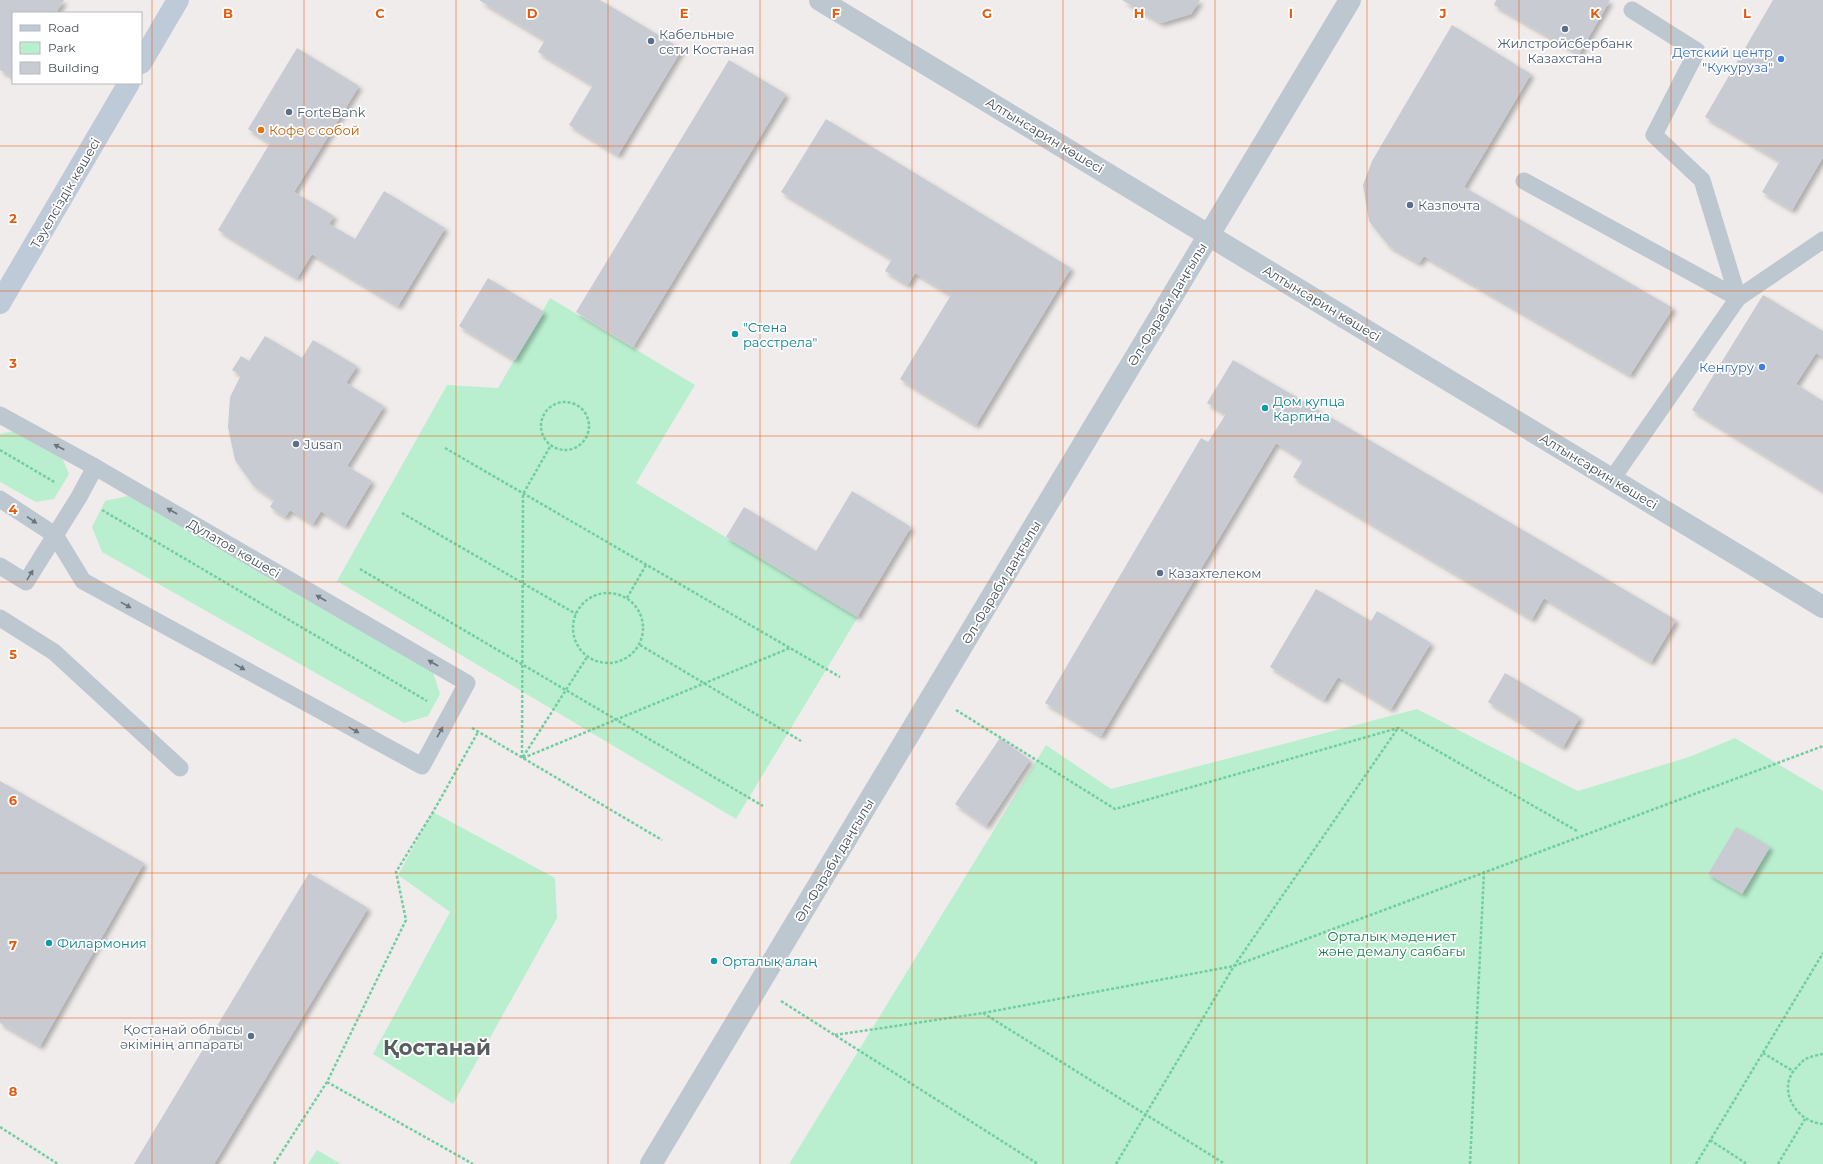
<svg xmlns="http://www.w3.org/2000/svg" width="1823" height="1164" viewBox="0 0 1823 1164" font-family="Montserrat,sans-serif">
<defs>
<filter id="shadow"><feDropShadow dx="3.5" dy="3.5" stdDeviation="2" flood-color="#0004"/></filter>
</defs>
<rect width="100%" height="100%" fill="#f0ecec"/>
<g fill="#b9efcf">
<path d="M550,298L695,385L636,483L858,617L736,819L337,581L447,385L498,388Z"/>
<path d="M18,430L59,450L69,474L54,499L36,502L0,482V434Z"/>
<path d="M128,496L433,672L440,694L428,716L404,723L102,552L92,527L105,501Z"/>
<path d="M1417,709L1578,791L1689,757L1735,738L1823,791V1164H789L1046,745L1111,789Z"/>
<path d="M433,812L555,878L557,918L453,1104L373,1054L450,912L398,875Z"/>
<path d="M317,1150L341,1164H308Z"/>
</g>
<g fill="#c9cbd2" filter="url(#shadow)">
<path d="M0,0H64L56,13H13V77L0,70Z"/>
<path d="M479,0H600L682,49L618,155L569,125L593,85L538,52L545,40Z"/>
<path d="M1122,0H1200L1191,14L1161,23Z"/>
<path d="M1496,0H1610L1579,54L1494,5Z"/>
<path d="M1773,0H1823V157L1792,210L1762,192L1780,161L1705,117Z"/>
<path d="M1452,25L1531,74L1464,187L1673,308L1630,375L1424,256L1419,263L1389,246L1369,221L1363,185L1372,161Z"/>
<path d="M297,48L359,86L294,192L334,216L329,224L355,239L384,191L445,228L398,306L312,254L297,278L218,230L270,143L248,129Z"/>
<path d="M729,60L786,94L633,347L576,312Z"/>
<path d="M826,119L1071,268L976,425L900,379L951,295L915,273L908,285L885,271L892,259L781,192Z"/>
<path d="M488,278L544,312L515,360L459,326Z"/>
<path d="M1763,295L1823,331V357L1816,353L1796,384L1823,401V491L1692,410Z"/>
<path d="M265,336L302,358L313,340L357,366L346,383L384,406L347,466L372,481L345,526L321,511L313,524L290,510L285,517L270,507L274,500L253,485L235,460L228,427L230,397L241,375L232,370L241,356L249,361Z"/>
<path d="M1233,360L1676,620L1651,662L1544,598L1532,619L1293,477L1303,460L1276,443L1101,736L1045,703L1201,438L1208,442L1226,414L1207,403Z"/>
<path d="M852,491L911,527L857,617L726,537L744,507L816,551Z"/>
<path d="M1316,589L1371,621L1377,611L1431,643L1391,709L1338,677L1324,700L1270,667Z"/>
<path d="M1505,673L1580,717L1563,747L1488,702Z"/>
<path d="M1000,738L1030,760L986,826L955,804Z"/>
<path d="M0,781L144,863L40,1046L0,1023Z"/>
<path d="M1736,827L1770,847L1742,894L1708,874Z"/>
<path d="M309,873L368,908L214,1164H134Z"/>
</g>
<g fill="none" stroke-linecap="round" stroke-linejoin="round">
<g stroke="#70cea1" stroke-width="2.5" stroke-dasharray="3 2" stroke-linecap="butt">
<circle cx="565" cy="426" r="24"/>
<path d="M445,448L840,677"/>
<path d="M0,450L56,483"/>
<path d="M102,510L427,701"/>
<path d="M402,513L576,614"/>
<path d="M360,569L763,806"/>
<circle cx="608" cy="628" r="35"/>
<path d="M627,598L646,565"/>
<path d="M640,645L801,741"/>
<path d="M956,710L1115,809L1398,728L1577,831"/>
<path d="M472,728L662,840"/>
<path d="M523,757L587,657"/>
<path d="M522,758L523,494L551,445"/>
<path d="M523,758L790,648"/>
<path d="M781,1001L1038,1164"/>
<path d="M983,1013L1225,1164"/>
<path d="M835,1035L983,1013L1234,966L1823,746"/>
<path d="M1763,1053L1793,1071"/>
<path d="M1823,1054C1818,1055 1812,1056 1808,1058C1804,1059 1801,1063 1798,1066C1775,1087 1795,1122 1823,1124"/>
<path d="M327,1082L473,1164"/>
<path d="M0,1127L58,1164"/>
<path d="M1710,1140L1747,1164"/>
<path d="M274,1164L327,1082L406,920L396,872L433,812L478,732"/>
<path d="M1116,1164L1234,966L1398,728"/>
<path d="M1470,1164L1484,871"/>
<path d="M1696,1164L1823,953"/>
<path d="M1778,1164L1805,1119"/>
</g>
<g stroke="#bdc7d0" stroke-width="17">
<path d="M1632,10L1697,51L1654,135L1702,180L1738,298"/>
<path d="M1524,181L1738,298"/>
<path d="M0,415L95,467L467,683L422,766L83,581L55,535L0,499"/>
<path d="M1612,479L1738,298L1823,240"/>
<path d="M0,566L26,582L79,497L95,467"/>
<path d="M0,618L54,652L180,768"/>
</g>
<path stroke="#bdc7d0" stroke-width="22" d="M651,1164L1350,0"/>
<path stroke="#bdc7d0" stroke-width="22" d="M820,0L1823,607"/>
<g stroke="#becad7" stroke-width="22">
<path d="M141,63L178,0"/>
<path d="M0,303L129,83"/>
</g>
</g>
<defs><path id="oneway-solid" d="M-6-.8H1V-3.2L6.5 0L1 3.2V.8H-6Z"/></defs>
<g fill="#69747d">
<use href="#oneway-solid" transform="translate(59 447) rotate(-152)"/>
<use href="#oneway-solid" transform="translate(172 511) rotate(-150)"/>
<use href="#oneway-solid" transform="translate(32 520) rotate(34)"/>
<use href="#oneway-solid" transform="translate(30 575) rotate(-59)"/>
<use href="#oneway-solid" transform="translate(321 598) rotate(-150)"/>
<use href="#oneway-solid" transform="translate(126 605) rotate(29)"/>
<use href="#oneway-solid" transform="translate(433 663) rotate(-150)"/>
<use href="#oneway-solid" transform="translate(240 667) rotate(29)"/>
<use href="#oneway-solid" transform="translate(354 730) rotate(29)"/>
<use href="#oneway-solid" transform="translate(440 732) rotate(-61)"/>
</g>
<path fill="none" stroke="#e8590c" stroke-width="1" stroke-opacity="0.55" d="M152,0V1164M304,0V1164M456,0V1164M608,0V1164M760,0V1164M912,0V1164M1063,0V1164M1215,0V1164M1367,0V1164M1519,0V1164M1671,0V1164M0,146H1823M0,291H1823M0,436H1823M0,582H1823M0,728H1823M0,873H1823M0,1018H1823"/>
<g fill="#5c6f8a" stroke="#fff" stroke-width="1.5">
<circle cx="1565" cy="29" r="4"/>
<circle cx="651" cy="41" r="4"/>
<circle cx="289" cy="112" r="4"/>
<circle cx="1410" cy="205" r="4"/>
<circle cx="296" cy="444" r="4"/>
<circle cx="1160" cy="573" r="4"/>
<circle cx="251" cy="1036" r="4"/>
</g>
<g fill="#3f7fe0" stroke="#fff" stroke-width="1.5">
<circle cx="1781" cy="59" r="4"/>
<circle cx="1762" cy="367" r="4"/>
</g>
<circle fill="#e8710a" stroke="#fff" stroke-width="1.5" cx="261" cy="130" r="4"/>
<g fill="#0f9aa8" stroke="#fff" stroke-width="1.5">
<circle cx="735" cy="334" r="4"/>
<circle cx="1265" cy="408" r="4"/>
<circle cx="49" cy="943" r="4"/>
<circle cx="714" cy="961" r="4"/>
</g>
<g text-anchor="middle" stroke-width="3.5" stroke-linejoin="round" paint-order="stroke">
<g font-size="13" fill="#4e5e75" stroke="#fff" text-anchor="start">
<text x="659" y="39">Кабельные<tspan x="659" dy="15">сети Костаная</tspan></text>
<text x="1565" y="48" text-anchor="middle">Жилстройсбербанк<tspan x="1565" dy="15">Казахстана</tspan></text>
<text x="297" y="117">ForteBank</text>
<text x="1418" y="210">Казпочта</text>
<text x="304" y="449">Jusan</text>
<text x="1168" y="578">Казахтелеком</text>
<text x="243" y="1034" text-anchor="end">Қостанай облысы<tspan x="243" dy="15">әкімінің аппараты</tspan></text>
</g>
<g font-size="13" fill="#366cbe" stroke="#fff" text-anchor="end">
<text x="1773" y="57">Детский центр<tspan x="1773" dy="15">"Кукуруза"</tspan></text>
<text x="1754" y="372">Кенгуру</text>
</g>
<g font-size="13" fill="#c56008" stroke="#fff" text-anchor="start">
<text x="269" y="135">Кофе с собой</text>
</g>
<g font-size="13" fill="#45505a" stroke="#fff">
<text transform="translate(1045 135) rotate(31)" y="5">Алтынсарин көшесі</text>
<text transform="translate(65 193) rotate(-60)" y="5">Тәуелсіздік көшесі</text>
<text transform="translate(1322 303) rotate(31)" y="5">Алтынсарин көшесі</text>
<text transform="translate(1167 304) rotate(-59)" y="5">Әл-Фараби даңғылы</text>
<text transform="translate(1599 471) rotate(31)" y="5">Алтынсарин көшесі</text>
<text transform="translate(234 548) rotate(30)" y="5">Дулатов көшесі</text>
<text transform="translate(1001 582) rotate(-59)" y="5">Әл-Фараби даңғылы</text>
<text transform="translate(834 860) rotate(-59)" y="5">Әл-Фараби даңғылы</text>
</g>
<g font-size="13" fill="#0d838f" stroke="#fff" text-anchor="start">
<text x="743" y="332">"Стена<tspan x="743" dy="15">расстрела"</tspan></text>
<text x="1273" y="406">Дом купца<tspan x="1273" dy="15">Каргина</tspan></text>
<text x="57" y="948">Филармония</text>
<text x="722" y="966">Орталық алаң</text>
</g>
<g font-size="13" fill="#147d4a" stroke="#fff">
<text x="1392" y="941">Орталық мәдениет<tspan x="1392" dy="15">және демалу саябағы</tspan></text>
</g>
<g font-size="21" font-weight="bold" fill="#595d62" stroke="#fff">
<text x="437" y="1055">Қостанай</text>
</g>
</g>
<g font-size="13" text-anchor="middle" font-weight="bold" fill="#e8590c" stroke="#fff" stroke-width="3.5" stroke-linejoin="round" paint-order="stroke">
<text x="228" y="18">B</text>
<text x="380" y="18">C</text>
<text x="532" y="18">D</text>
<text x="684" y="18">E</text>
<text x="836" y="18">F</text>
<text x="987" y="18">G</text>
<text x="1139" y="18">H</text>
<text x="1291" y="18">I</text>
<text x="1443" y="18">J</text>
<text x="1595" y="18">K</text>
<text x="1747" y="18">L</text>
<text x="13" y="223">2</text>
<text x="13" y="368">3</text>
<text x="13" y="514">4</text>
<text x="13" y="659">5</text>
<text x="13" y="805">6</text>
<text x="13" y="950">7</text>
<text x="13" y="1096">8</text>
</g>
<rect x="12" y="12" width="130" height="72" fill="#ffffff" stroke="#b5b9bd"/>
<rect x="20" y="25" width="20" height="6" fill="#becad7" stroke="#b5b9bd"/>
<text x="48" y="32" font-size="12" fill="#45505a">Road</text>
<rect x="20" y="42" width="20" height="12" fill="#b9efcf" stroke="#b5b9bd"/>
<text x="48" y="52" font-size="12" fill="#45505a">Park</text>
<rect x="20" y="62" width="20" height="12" fill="#c9cbd2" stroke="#b5b9bd"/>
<text x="48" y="72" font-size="12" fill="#45505a">Building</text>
</svg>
